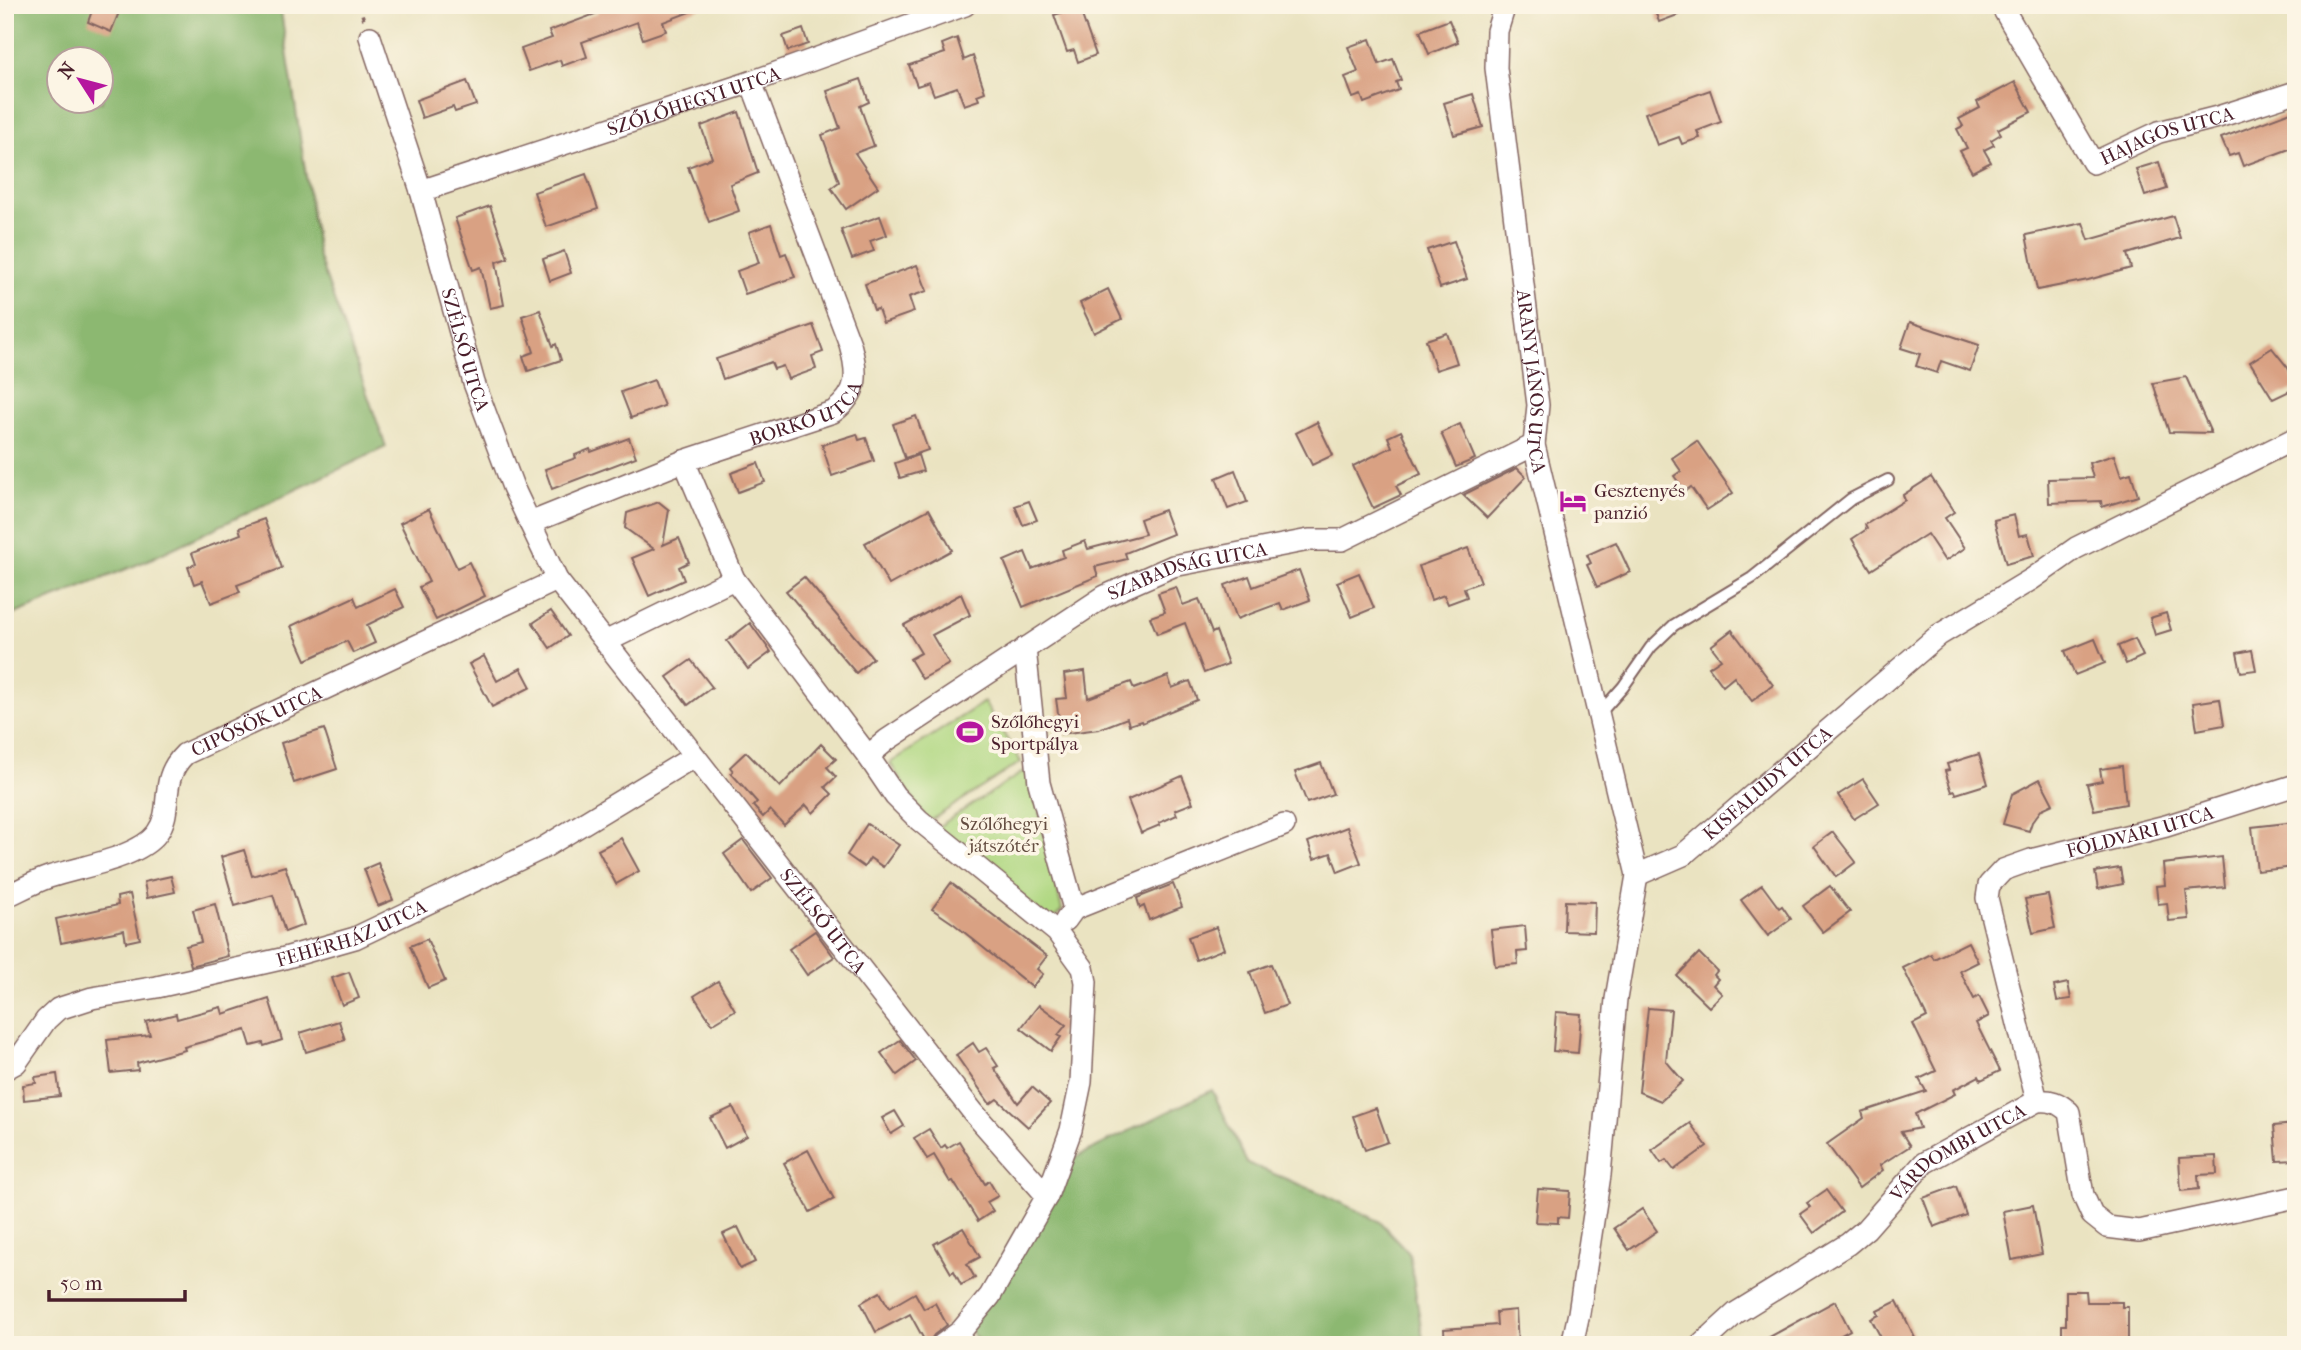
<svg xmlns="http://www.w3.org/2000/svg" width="2301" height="1350" viewBox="0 0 2301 1350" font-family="'IM FELL French Canon',serif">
<rect width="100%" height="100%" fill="#fcf5e5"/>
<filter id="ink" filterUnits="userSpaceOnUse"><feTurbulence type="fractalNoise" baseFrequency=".0143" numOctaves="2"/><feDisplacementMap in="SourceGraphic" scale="14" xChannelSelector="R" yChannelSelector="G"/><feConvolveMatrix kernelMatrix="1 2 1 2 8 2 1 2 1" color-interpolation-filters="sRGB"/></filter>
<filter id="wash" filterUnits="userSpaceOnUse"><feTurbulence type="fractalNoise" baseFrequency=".00686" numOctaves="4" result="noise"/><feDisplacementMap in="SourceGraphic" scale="28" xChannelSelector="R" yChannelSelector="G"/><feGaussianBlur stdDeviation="1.57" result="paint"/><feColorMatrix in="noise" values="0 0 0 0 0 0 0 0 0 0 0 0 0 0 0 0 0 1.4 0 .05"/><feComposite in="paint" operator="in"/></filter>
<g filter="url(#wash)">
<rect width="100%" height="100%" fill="#eae3c1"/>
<g fill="#b1d883" stroke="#7e7c57" stroke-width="2">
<path d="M984,702L1021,762L928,822L890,763Z"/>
<path d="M1029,768L1062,910L1049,922L933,830Z"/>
</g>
<g fill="#8cb871" stroke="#6b6c4e" stroke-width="2" fill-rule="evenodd">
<path d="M5,5H280L318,255L386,447L146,561L5,618ZM60,60H102V102H60Z"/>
<path d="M1212,1090L1247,1163L1323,1194L1379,1221L1409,1253L1424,1345H981L968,1327L1054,1168Z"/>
</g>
<g id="blocks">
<g fill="#d9a183">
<path d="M94,5H122L111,32L88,22Z"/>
<path d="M595,5H702L703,7L663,22L666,31L643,39L637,22L582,42L587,57L562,66L560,60L529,71L521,49L552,38L549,31L598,13Z"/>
<path d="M1653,5H1699V7L1659,22Z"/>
<path d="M1070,10L1071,13L1080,10L1096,55L1078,62L1074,50L1067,52L1054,15Z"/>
<path d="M1449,20L1458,42L1429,54L1420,31Z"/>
<path d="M803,29L808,44L788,51L783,36Z"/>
<path d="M957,38L964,60L973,56L985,92L977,95L979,100L964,105L957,87L934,95L929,82L917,86L909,65L945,53L942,44Z"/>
<path d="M1370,39L1379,64L1393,59L1401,80L1396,82L1399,90L1364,103L1361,95L1353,98L1345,77L1358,72L1348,47Z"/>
<path d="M861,79L869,102L860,106L874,146L855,153L878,187L846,209L831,188L839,182L822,135L840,128L827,91Z"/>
<path d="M467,81L476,105L455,112L453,107L422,118L416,100Z"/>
<path d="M2015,82L2031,112L1998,129L2001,134L1991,140L1994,145L1984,150L1991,162L1972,172L1960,151L1967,148L1957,129L1963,126L1959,119L1980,108L1977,102Z"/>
<path d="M1710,90L1721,122L1697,131L1700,138L1682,144L1679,137L1657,145L1645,113Z"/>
<path d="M1473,94L1483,127L1454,135L1444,103Z"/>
<path d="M2296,110V131L2290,133L2295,147L2243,166L2238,153L2229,156L2221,138Z"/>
<path d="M739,112L758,173L730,184L739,211L709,222L688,167L712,158L701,126Z"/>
<path d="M2159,162L2167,189L2145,196L2136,169Z"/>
<path d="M586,174L598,209L546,227L534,192Z"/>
<path d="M490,206L508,258L496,262L504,305L490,308L481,267L473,270L455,218Z"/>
<path d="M880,216L887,235L870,241L874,251L852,259L841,230Z"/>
<path d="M2173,216L2180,238L2127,254L2131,268L2088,280L2037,290L2026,235L2083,223L2089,240Z"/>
<path d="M771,224L781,255L786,253L795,277L745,294L737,271L759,263L749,232Z"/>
<path d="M1454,241L1467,279L1440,288L1427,250Z"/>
<path d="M564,251L571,273L550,281L543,259Z"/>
<path d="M917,265L927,291L909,297L914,312L883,323L878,309L874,310L865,284Z"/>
<path d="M1108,289L1122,319L1094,333L1080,303Z"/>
<path d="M540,310L553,346L556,344L561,360L528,371L523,356L534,352L522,316Z"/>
<path d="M1910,322L1979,345L1970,371L1941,361L1937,373L1916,366L1920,354L1901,348Z"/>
<path d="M813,325L823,352L812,356L816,369L788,379L783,366L774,369L771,362L723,379L716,359Z"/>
<path d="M1447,333L1457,363L1436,370L1426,340Z"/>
<path d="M2272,348L2288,368L2296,388L2273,399L2250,362Z"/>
<path d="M2186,377L2211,433L2169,432L2153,383Z"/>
<path d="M654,380L664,406L631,418L621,392Z"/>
<path d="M916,416L928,450L905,458L893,424Z"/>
<path d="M1317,422L1333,455L1312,465L1296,433Z"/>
<path d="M1460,424L1475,459L1456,467L1441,433Z"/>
<path d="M1401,431L1421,474L1396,486L1401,495L1373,508L1353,466L1392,447L1388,437Z"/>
<path d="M857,434L859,440L866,438L874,461L832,476L822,445Z"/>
<path d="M629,438L636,457L552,489L545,469L576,458L575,455L590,449L591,452Z"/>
<path d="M1697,441L1733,493L1707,510L1691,487L1685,491L1674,476L1681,471L1672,458Z"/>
<path d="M918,455L923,471L900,478L895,463Z"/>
<path d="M2114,455L2121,476L2131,473L2138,496L2102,507L2101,501L2049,503L2048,479L2093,478L2089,463Z"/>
<path d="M758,463L765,482L738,492L731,473Z"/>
<path d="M1517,468L1526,477L1487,518L1463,495Z"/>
<path d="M1235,470L1247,502L1228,509L1216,478Z"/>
<path d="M1931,477L1954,512L1945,518L1965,548L1945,561L1927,534L1871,570L1852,539L1867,529L1865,525L1905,500L1903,495Z"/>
<path d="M1029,501L1037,520L1023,525L1015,506Z"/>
<path d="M659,502L669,510L663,545L679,538L689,562L679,567L684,580L649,596L632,558L654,549L625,528L627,513Z"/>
<path d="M429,509L457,568L469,562L485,596L436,620L419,587L429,582L400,523Z"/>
<path d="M929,509L952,550L889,585L865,543Z"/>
<path d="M1164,510L1173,534L1125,553L1127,559L1095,567L1098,576L1023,607L1004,561L1025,552L1032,569L1064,557L1062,550L1085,541L1088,549L1145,534L1140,519Z"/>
<path d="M2014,515L2019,536L2028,534L2034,556L2006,564L1994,520Z"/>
<path d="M264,519L282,568L237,585L240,592L211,603L202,581L194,584L188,567L196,564L192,553L241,534L239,528Z"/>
<path d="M1616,542L1630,572L1597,587L1587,565L1591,563L1587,555Z"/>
<path d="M1468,548L1481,582L1464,588L1467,597L1448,604L1444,595L1431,600L1419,566Z"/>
<path d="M1299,570L1310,600L1283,610L1280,603L1237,619L1225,585L1249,576L1253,587Z"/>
<path d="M1359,573L1374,608L1352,617L1337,582Z"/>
<path d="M804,577L873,658L856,673L786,591Z"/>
<path d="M1176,587L1183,605L1199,599L1212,633L1216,631L1228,664L1204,673L1185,623L1157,634L1150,617L1165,612L1158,593Z"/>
<path d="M395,589L404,607L367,625L375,643L353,653L347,641L306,660L291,626L354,597L358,607Z"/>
<path d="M961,594L970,615L932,635L949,664L922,679L910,659L921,653L904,625Z"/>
<path d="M551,611L568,636L550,648L533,623Z"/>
<path d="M2166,613L2171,630L2155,635L2150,618Z"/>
<path d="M750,623L771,652L748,669L727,641Z"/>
<path d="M1732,630L1773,685L1752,701L1734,677L1723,686L1709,667L1721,659L1711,646Z"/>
<path d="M2095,639L2105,663L2075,675L2065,651Z"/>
<path d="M2135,639L2143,656L2126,664L2118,646Z"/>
<path d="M2252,650L2256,670L2241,672L2237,653Z"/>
<path d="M484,656L497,681L521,668L531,687L492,707L469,664Z"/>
<path d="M691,660L712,687L688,705L667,677Z"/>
<path d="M1085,671L1088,698L1131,682L1134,689L1168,676L1172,688L1190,681L1197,700L1142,723L1141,721L1129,725L1127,718L1099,729L1061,734L1056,699L1067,698L1064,674Z"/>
<path d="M2220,699L2224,725L2197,730L2193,703Z"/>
<path d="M324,729L337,769L294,783L281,743Z"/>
<path d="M821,744L836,759L827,767L836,777L825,787L832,794L813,813L806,805L784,825L770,810L763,817L753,806L757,802L731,773L733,771L730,767L746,752L780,787Z"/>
<path d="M1979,754L1988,784L1956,794L1955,791L1952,792L1945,771L1949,770L1947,764Z"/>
<path d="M1321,763L1333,794L1307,803L1295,772Z"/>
<path d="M2122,766L2126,804L2094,810L2087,784L2102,781L2100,769Z"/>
<path d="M1182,776L1193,803L1175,810L1177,815L1159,823L1160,825L1141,833L1128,800Z"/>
<path d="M1863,779L1879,803L1854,819L1838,795Z"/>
<path d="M2040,779L2053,804L2042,809L2032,822L2029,831L2003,824L2012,794Z"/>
<path d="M2296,822V867L2257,871L2252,827Z"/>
<path d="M867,824L899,845L883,867L870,858L864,867L847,855Z"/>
<path d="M1347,827L1361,863L1338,872L1331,853L1314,859L1308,842Z"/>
<path d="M1833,832L1856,862L1836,877L1814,846Z"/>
<path d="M621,838L639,871L616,884L598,850Z"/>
<path d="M743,840L772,878L751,893L724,854Z"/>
<path d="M244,850L252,876L285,866L304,925L285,932L273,895L235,906L221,857Z"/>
<path d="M2222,857L2225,887L2186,891L2189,919L2169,921L2167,903L2158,904L2156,886L2165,885L2163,864Z"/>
<path d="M378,863L393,900L378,906L364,869Z"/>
<path d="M2120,868L2123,884L2098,889L2095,872Z"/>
<path d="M171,876L175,892L147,898L144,882Z"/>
<path d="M951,883L1047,956L1037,969L1043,974L1032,987L954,924L932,909Z"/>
<path d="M1173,884L1182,907L1149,920L1144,906L1140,908L1137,898Z"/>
<path d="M1762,885L1779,908L1782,906L1791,919L1768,936L1741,900Z"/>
<path d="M1830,886L1850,912L1823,932L1803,906Z"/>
<path d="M130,894L140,939L126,942L124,930L61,943L56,919L118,905L117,897Z"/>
<path d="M2048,895L2055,928L2033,933L2025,899Z"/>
<path d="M1565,901L1595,902L1594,932L1564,931Z"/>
<path d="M215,904L228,956L191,966L186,946L201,942L193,910Z"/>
<path d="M1525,926L1527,951L1517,952L1518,964L1495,966L1491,930Z"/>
<path d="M1216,927L1224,949L1196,960L1188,937Z"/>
<path d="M815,931L834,957L807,975L789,949Z"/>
<path d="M427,939L445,981L428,988L410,946Z"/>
<path d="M1968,942L1978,962L1960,971L1974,999L1979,996L1989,1016L1976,1023L2000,1071L1981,1080L1979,1076L1953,1090L1955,1094L1915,1114L1920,1128L1901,1132L1910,1146L1880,1165L1883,1170L1859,1188L1827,1144L1864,1118L1862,1112L1926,1091L1919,1079L1936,1071L1913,1024L1927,1017L1903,968L1931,954L1934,959Z"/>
<path d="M1699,953L1717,971L1714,975L1718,979L1713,985L1722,994L1709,1007L1677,976Z"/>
<path d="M1271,964L1287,1005L1265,1013L1250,972Z"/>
<path d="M349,972L359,998L342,1005L332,978Z"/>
<path d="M718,981L735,1010L712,1024L694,996Z"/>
<path d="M2068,983L2071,999L2057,1001L2054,986Z"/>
<path d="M269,999L282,1040L264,1046L263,1043L251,1046L246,1030L184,1047L185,1050L137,1063L138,1070L111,1073L107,1040L150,1035L146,1022L176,1014L177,1019L221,1007L223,1014Z"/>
<path d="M1039,1005L1066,1025L1058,1035L1061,1037L1051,1051L1021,1028Z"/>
<path d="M1648,1008L1671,1010L1666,1061L1683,1081L1661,1101L1639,1092Z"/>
<path d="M1556,1012L1581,1014L1578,1053L1553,1051Z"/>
<path d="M339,1021L345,1040L306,1052L300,1033Z"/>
<path d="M900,1040L916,1061L897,1075L881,1053Z"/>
<path d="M973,1043L979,1052L986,1048L998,1066L994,1068L1018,1103L1032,1087L1050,1103L1028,1127L997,1099L990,1104L956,1055Z"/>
<path d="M57,1074L60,1096L24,1100L23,1085L36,1083L35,1077Z"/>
<path d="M733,1107L747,1136L725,1148L710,1118Z"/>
<path d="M1376,1108L1388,1142L1365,1150L1353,1116Z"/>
<path d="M895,1111L904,1126L891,1134L882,1118Z"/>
<path d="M1690,1123L1707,1146L1674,1170L1666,1160L1661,1163L1652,1150Z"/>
<path d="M2296,1124V1160L2277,1161L2274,1126Z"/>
<path d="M929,1129L941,1148L945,1145L947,1148L959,1141L985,1184L989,1181L998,1196L987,1202L993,1211L978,1221L953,1181L950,1182L934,1155L927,1159L914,1138Z"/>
<path d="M808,1150L834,1199L810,1212L784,1163Z"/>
<path d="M2216,1156L2217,1174L2198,1175L2199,1189L2181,1191L2179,1158Z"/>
<path d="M1956,1186L1966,1215L1934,1227L1923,1198Z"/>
<path d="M1538,1189L1570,1191L1568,1218L1558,1217V1223L1535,1222Z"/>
<path d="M1826,1190L1842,1212L1814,1233L1800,1214L1810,1207L1807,1203Z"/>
<path d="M2033,1205L2042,1254L2012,1260L2003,1211Z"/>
<path d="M1642,1209L1657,1231L1629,1250L1614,1228Z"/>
<path d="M738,1227L755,1262L740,1269L723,1234Z"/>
<path d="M963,1228L980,1257L967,1264L975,1278L961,1285L954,1271L951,1273L934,1244Z"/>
<path d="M2066,1291H2086L2087,1302H2122V1307H2128V1345H2062V1325H2066Z"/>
<path d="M880,1292L889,1308L915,1293L924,1309L935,1303L947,1325L934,1335L927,1345L910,1314L876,1332L861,1303Z"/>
<path d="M1835,1301L1850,1330L1823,1345H1755Z"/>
<path d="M1897,1301L1915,1338L1901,1345H1885L1871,1319L1879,1315L1877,1311Z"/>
<path d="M1516,1310L1518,1345H1445L1444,1329L1497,1325L1496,1312Z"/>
</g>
</g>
</g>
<g filter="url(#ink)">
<use href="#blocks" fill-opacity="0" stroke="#826460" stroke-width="2"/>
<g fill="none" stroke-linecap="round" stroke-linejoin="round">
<g stroke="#826460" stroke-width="14">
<path id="lane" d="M1599,714L1623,687L1651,647L1674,625L1752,578L1851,499L1888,480"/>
</g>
<g stroke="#826460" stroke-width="24">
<g id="street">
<path id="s1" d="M1505,5L1497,31L1496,68L1538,405L1534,445L1637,875L1616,999L1600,1175L1579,1313L1572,1345"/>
<path id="s2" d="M2001,5L2093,163L2159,132L2218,117L2296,92"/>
<path id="s3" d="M370,37L421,191L474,383L513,487L557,580L973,1112L1047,1196"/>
<path id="s4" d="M421,191L751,82L965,5"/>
<path d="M684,461L734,579L868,756L895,796L919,820L1057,932L1083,968L1086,982L1081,1082L1071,1130L1047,1196L990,1296L961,1331L942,1345"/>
<path id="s5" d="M530,523L684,461L833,412C860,393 858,373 850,344L751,82"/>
<path d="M607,641L734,579"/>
<path d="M1025,648L1039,783L1074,909"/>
<path id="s6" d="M868,756L887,740L1105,596L1173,566L1309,540H1342L1534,445"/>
<path id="s7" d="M1637,875L1683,855L1939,635L2032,579L2076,548L2296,438"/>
<path id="s8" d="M5,897C20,890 34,882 49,877C79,867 139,858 157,833C175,808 157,781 185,754L557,580"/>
<path d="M1066,920L1074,909L1284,825"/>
<path id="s9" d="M5,1069L16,1063L46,1020L58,1009L92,998L157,987L281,959L355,938L543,848L693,757"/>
<path id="s10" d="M2037,1101L1987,898L1989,885L2003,870L2031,860L2166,826L2296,785"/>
<path id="s11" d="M1701,1345L1736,1313L1848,1244L1866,1229L1924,1163L2037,1101C2051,1100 2058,1102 2069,1112L2083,1195L2092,1215L2107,1227L2139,1231L2296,1197"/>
</g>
</g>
<path stroke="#826460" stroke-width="3.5" stroke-dasharray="5 5" stroke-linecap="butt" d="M359,5L364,20"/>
<use href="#lane" stroke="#fff" stroke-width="10"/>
<use href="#street" stroke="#fff" stroke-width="21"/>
</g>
</g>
<defs>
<g id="hotel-bare" transform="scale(2.1)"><path d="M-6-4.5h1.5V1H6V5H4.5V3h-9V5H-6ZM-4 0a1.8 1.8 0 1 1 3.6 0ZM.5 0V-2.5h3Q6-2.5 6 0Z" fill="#b5179e" stroke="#fcf5e5" stroke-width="2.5" paint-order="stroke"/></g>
<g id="stadium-bare" transform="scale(2.1)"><path d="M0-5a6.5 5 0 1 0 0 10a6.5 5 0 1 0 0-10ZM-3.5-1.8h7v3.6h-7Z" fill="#b5179e" stroke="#fcf5e5" stroke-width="2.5" paint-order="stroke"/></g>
</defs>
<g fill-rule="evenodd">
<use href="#hotel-bare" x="1573" y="501"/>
<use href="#stadium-bare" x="970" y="732"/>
</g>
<g text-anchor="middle" stroke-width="7" stroke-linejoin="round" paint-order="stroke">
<g font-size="19" fill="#4a1f2b" stroke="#fcf5e5">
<text dy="7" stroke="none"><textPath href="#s4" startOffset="287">SZŐLŐHEGYI UTCA</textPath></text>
<text dy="7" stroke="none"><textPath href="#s2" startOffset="262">HAJAGOS UTCA</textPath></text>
<text dy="7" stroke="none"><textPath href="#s3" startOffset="327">SZÉLSŐ UTCA</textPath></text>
<text dy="7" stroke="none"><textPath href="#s1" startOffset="380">ARANY JÁNOS UTCA</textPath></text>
<text dy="7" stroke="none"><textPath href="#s5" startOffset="298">BORKŐ UTCA</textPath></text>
<text dy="7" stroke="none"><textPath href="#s6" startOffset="373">SZABADSÁG UTCA</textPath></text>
<text dy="7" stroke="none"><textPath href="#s8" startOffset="331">CIPŐSÖK UTCA</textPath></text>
<text dy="7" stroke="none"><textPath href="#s7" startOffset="161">KISFALUDY UTCA</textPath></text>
<text dy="7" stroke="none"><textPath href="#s10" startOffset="385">FÖLDVÁRI UTCA</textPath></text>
<text dy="7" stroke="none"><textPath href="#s3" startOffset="1008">SZÉLSŐ UTCA</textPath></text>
<text dy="7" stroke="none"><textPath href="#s9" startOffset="385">FEHÉRHÁZ UTCA</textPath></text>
<text dy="7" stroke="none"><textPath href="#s11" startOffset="324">VÁRDOMBI UTCA</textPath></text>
</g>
<g font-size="19" fill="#4a1f2b" stroke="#fcf5e5" text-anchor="start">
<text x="1594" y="497">Gesztenyés<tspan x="1594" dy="22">panzió</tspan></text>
<text x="991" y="728">Szőlőhegyi<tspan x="991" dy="22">Sportpálya</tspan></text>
</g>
<g font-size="19" fill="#644d41" stroke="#fcf5e5">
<text x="1004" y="830">Szőlőhegyi<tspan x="1004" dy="22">játszótér</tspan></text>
</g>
</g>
<rect width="2301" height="1350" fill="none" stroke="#fcf5e5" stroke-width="28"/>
<g transform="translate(80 80) rotate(306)"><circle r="33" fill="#fcf5e5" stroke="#b59f9b" stroke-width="2"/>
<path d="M0-5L12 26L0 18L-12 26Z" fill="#b5179e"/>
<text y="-10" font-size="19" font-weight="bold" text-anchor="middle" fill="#4a1f2b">N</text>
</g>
<path d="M49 1290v10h136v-10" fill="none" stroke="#4a1f2b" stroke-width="3.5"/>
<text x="60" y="1290" font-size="21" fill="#4a1f2b" stroke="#fcf5e5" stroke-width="5" paint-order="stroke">50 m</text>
</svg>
